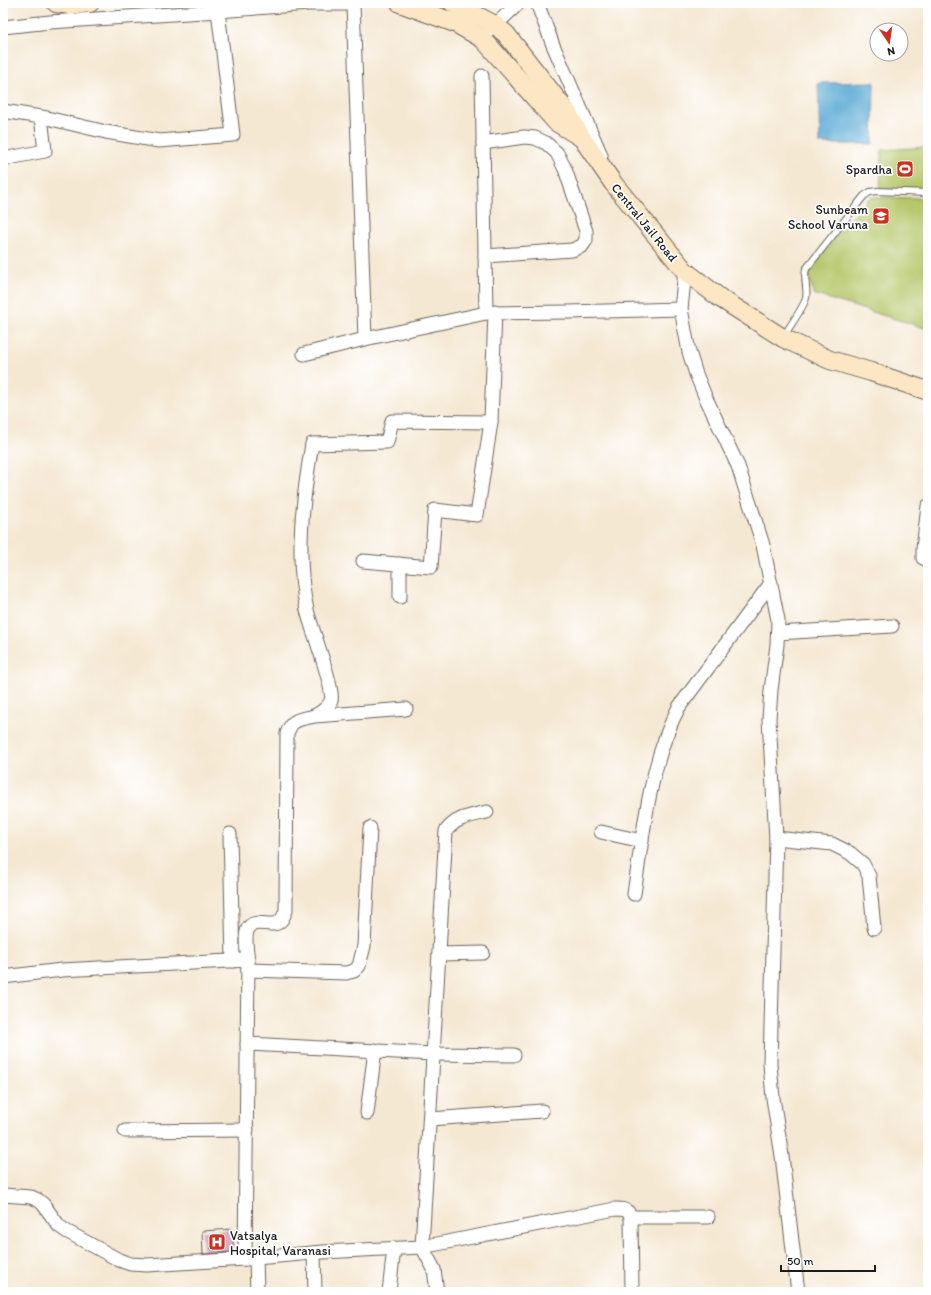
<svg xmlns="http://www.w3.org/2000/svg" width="931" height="1295" viewBox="0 0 931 1295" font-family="Itim,sans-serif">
<rect width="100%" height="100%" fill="#fff"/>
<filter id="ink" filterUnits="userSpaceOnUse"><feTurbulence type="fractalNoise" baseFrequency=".025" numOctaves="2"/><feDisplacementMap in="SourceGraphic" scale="8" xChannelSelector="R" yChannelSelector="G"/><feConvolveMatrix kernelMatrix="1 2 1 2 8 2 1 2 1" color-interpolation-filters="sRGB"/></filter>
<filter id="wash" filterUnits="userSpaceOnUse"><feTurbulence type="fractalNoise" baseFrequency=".012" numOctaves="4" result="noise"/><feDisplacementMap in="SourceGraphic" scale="16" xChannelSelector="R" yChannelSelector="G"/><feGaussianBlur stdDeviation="0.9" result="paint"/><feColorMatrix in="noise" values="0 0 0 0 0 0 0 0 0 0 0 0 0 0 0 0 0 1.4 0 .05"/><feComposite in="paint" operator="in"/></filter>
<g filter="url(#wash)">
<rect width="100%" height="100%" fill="#f5e8d3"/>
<g fill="#b5c669" stroke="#687142">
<path d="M928,147V189L880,190L882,150Z"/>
<path d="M870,197L928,198V329L813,294L808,270Z"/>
</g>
<path fill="#5caad5" stroke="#3c6378" d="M874,82L873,144H820L818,83Z"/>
<g id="blocks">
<path fill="#c993b0" d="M232,1229L234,1252L203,1254L202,1231Z"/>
</g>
</g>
<g filter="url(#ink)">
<use href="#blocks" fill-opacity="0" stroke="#68635c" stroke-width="1"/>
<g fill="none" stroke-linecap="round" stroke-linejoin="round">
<g stroke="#68635c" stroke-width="8">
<path id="lane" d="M784,336C789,327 804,307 806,298C808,288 803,278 806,269L864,196L870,192L877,191L928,193"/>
</g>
<g stroke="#68635c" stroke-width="15">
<g id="street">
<path d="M353,3L365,339"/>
<path d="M537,3L553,45L601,155"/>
<path d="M3,27L50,22L218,11"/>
<path d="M490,30L519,3"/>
<path d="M482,76L486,313"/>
<path d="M3,111L47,118L106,132L159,141L233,135L218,11L308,4H353"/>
<path d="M483,143L524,137L535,138L546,143L557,153L565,169L586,231V240L582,246L572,250L485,256"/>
<path d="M3,159L45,151L41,117"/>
<path d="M685,271L681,309L689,352L696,374L705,396L738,466L763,545L778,620L777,645L771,690L769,719L776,838L770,1064L773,1098L782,1156L798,1292"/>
<path d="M304,354L365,339L486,313L568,312L681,309"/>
<path d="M928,506L923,549V558L928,560"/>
<path d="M363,561L431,567L435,510L477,515L491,422L495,312"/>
<path d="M400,597V564"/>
<path d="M778,633L892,626"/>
<path d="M315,716L406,709"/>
<path d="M601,832L642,841"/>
<path d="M230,834L233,961"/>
<path d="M776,838L832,844L850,853L863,864L869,876L874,928"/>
<path d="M634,894C643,834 650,761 679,707L771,583"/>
<path d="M439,954L483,953"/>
<path d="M248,970L346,973L354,971L359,966L364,946L370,828"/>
<path d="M3,977L62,970L248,960"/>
<path d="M247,1044L433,1054L514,1055"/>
<path d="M367,1113L375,1050"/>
<path d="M430,1119L542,1111"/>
<path d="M125,1131L247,1130"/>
<path d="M3,1195L31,1197L38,1200L43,1204L59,1226L66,1231L119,1260L130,1264L147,1265L245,1259L323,1252L422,1247L615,1209C623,1209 628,1209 631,1217L632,1292"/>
<path d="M631,1217H708"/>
<path d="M314,1253L315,1292"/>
<path d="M256,1258L257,1292"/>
<path d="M245,1259L248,960C247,953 245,937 247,931C253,914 273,932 282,919C284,916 285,913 286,910L287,733C289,730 290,725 293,723C300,717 308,719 316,715C321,713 329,706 331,701C335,688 311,628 307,610C295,557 303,497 312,444L387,442L392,421L491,422"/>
<path d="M389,1292L394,1248"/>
<path d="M437,1292L434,1269L422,1247L446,831C456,817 471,816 487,812"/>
</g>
</g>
<g stroke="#68635c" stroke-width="20">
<g id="secondary">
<path d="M56,3L70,5L90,3"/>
<path d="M400,3L455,23L483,39L556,122L582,138L613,183L685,271L720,298L783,338L830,360L871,372L928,391"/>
<path d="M453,3L495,25L506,34L567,112L581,137"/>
</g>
</g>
<use href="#lane" stroke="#fff" stroke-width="6"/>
<use href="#street" stroke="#fff" stroke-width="13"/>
<use href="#secondary" stroke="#fce6c4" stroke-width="18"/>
</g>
</g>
<defs>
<g id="stadium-square" transform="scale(0.9)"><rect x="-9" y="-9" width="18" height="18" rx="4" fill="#c8321e" stroke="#fff"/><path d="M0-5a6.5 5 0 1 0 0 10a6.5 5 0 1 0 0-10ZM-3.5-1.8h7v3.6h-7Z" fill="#fff"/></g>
<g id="school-square" transform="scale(0.9)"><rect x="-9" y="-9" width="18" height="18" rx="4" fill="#c8321e" stroke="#fff"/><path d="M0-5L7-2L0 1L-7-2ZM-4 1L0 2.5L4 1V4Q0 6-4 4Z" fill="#fff"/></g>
<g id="hospital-square" transform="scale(0.9)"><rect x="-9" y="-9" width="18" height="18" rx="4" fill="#c8321e" stroke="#fff"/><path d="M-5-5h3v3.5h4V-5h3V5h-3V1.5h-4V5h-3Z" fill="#fff"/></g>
</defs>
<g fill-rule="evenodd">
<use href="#stadium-square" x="905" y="169"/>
<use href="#school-square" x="881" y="216"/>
<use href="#hospital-square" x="217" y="1242"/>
</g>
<g text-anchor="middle" stroke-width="3.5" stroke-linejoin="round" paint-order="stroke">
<g font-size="13" fill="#1c1c1c" stroke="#fff" text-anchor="end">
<text x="892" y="174">Spardha</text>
<text x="868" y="214">Sunbeam<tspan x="868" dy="15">School Varuna</tspan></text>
<text x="230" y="1240" text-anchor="start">Vatsalya<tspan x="230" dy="15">Hospital, Varanasi</tspan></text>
</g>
<g font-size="13" fill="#1c1c1c" stroke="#fff">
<text transform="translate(645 222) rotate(51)" y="5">Central Jail Road</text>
</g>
</g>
<rect width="931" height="1295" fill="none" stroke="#fff" stroke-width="16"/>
<g transform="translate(889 42) rotate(167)"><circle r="19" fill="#ffffff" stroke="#a4a4a4"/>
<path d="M0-3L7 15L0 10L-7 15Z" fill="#c8321e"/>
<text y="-6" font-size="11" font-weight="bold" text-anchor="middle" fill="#1c1c1c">N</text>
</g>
<path d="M781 1265v6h94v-6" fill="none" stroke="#1c1c1c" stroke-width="2"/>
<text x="787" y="1265" font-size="12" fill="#1c1c1c" stroke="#ffffff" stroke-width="3" paint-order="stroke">50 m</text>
</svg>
